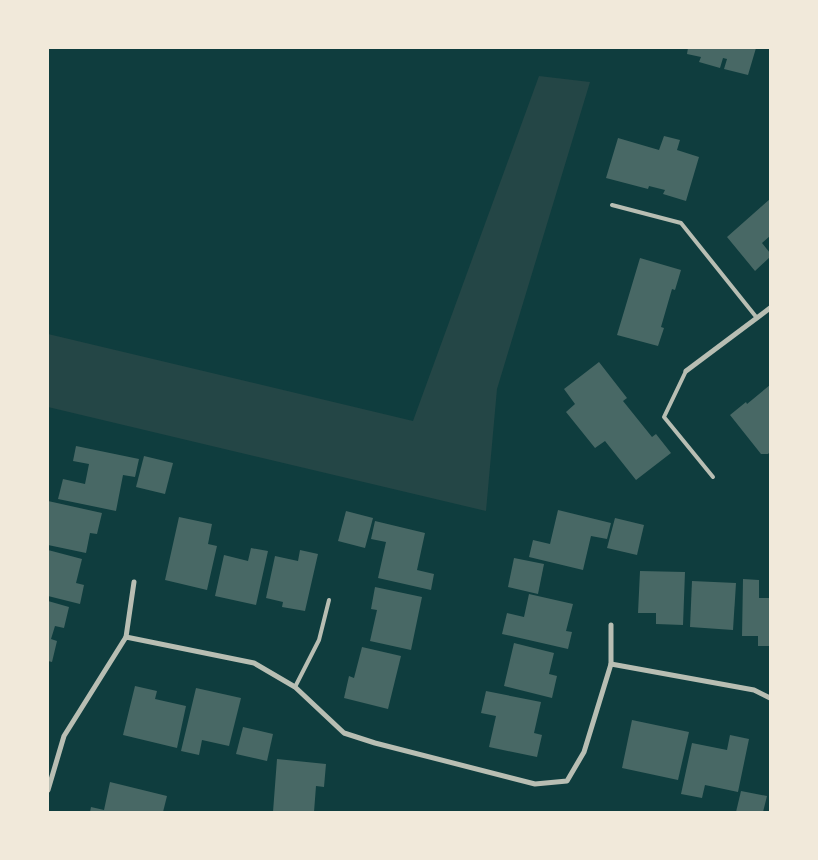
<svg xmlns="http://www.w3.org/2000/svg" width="818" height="860" viewBox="0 0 818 860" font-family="Rubik,sans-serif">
<rect width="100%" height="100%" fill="#0f3d3e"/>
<path fill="#244646" d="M539,76L590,82L497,389L486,511L48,407V334L413,421Z"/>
<g fill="#486865">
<path d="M688,48H756L748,75L724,69L727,59L723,58L720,68L699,62L701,57L687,54Z"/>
<path d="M664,136L680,140L677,150L699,157L686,201L663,194L665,190L649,186L648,189L606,178L618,138L659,150Z"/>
<path d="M770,199V236L762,243L770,253V257L755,271L727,237Z"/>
<path d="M640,258L681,270L675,290L672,289L661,327L664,328L658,346L617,335Z"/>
<path d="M599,362L627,398L623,401L652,437L656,434L671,453L636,480L605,441L595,448L566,412L575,404L564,389Z"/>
<path d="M770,385V452L768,454H761L730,415L746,402L747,404Z"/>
<path d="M76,446L139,459L135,477L123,475L116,511L58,499L63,479L85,484L89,464L73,461Z"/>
<path d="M144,456L173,463L165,494L136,487Z"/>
<path d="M48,501L102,513L97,534L90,533L86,553L48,545Z"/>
<path d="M558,510L611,523L607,539L591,536L583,570L529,557L533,540L550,544Z"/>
<path d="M346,511L373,518L365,548L338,541Z"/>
<path d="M179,517L212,524L208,544L217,546L207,590L165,580Z"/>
<path d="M615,518L644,525L637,555L607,548Z"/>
<path d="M375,521L425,533L417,570L434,574L431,590L378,578L386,542L371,539Z"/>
<path d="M251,548L268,551L256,605L215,596L224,555L248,561Z"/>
<path d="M48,550L82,559L76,583L84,585L80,604L48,596Z"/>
<path d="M300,550L318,554L305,611L282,607L283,602L266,598L275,556L298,561Z"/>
<path d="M514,558L544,564L538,594L508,587Z"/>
<path d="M640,571L685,572L683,625L656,624V613H638Z"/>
<path d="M743,579L759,580V598H770V646H758V636H742Z"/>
<path d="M692,581L736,583L733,630L690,627Z"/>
<path d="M375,587L422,597L411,650L370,641L377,610L371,609Z"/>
<path d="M529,594L573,604L566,631L572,632L568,649L502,634L507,613L524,617Z"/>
<path d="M48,601L69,607L64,628L55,626L51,639L57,641L52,662L48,661Z"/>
<path d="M514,643L554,653L549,674L557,676L552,698L504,686Z"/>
<path d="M362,647L401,656L388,709L344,698L349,676L354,678Z"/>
<path d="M135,686L157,691L155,699L186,706L177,748L123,735Z"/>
<path d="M196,688L241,698L229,746L202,740L199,755L181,751Z"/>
<path d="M486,691L541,702L534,733L542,735L537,757L489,747L496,716L481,713Z"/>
<path d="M632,720L689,732L678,780L622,768Z"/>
<path d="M243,727L273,734L267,761L236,754Z"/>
<path d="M730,735L749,739L738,792L705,785L702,798L681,794L692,743L727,750Z"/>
<path d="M277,759L326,764L324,787L316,786L314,812H273Z"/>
<path d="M110,782L167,796L163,812H90L91,807L104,810Z"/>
<path d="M741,791L767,796L763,812H736Z"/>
</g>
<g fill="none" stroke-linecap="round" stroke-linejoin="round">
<g stroke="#b8beb3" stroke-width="4">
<path d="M612,205L681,223L757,318"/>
<path d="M686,371L664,417L713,477"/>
<path d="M295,687L319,640L329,600"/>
</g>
<g stroke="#b8beb3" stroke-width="5">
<path d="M686,371L770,308"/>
<path d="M611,625V664"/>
<path d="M126,637L134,582"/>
<path d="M48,790L64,736L126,637L254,663L295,687L344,733L375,743L535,784L567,781L584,752L611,664L754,690L770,698"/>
</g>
</g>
<rect width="818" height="860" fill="none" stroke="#f1e9da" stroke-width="98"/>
</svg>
